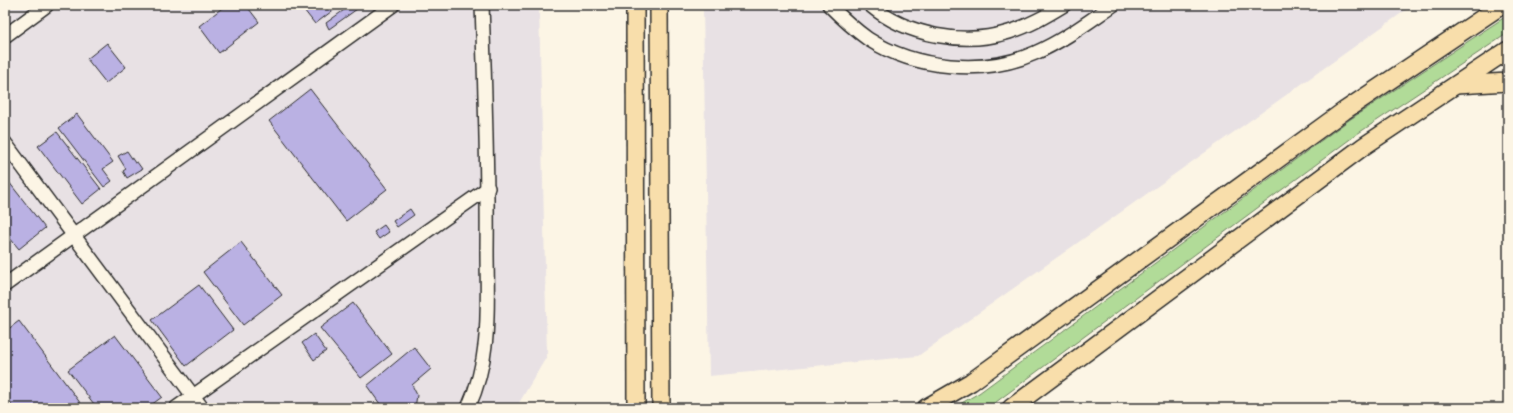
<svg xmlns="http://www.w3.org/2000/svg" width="1513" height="413" viewBox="0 0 1513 413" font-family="'Gochi Hand',sans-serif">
<rect width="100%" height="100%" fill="#fcf5e5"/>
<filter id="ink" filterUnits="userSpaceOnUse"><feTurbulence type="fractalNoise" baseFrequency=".025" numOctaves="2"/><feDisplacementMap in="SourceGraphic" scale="8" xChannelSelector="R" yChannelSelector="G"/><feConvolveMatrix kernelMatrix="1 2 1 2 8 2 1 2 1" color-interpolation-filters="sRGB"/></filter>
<g filter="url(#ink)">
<g fill="#e8e1e4">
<path d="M5,5H539L547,356L516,408H5Z"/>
<path d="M703,5H1413L918,356L709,376Z"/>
</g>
<path fill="#b1db98" stroke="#6e8362" d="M1508,15V33L1357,134L988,408H953L979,393L1349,120Z"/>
<g fill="#bab1e3" stroke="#2b2b2b">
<path d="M226,5H246L259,22L219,53L199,26Z"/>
<path d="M300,5H340L315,24Z"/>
<path d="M351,5H354L357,9L329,29L326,23Z"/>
<path d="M107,43L126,67L106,83L87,59Z"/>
<path d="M310,89L387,189L346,221L269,121Z"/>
<path d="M77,114L113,162L103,169L112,181L104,187L59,128Z"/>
<path d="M57,132L101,189L82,204L38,146Z"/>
<path d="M127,151L135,163L137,162L142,169L127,178L123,171L126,169L118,156Z"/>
<path d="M5,177L45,228L19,249L9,237L5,241Z"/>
<path d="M410,209L414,215L397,227L393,221Z"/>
<path d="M384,225L389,232L379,239L374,232Z"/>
<path d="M241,242L282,295L243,325L203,272Z"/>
<path d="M199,285L233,330L186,366L152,320Z"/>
<path d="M353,303L392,354L361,378L320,328Z"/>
<path d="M19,321L84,408H14L5,397V328L7,330Z"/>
<path d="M314,334L326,351L314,360L302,343Z"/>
<path d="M115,335L162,397L147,408H97L68,370Z"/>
<path d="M414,347L431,369L412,385L417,395L415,408H383L367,386Z"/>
</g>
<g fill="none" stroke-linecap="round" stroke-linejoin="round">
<g stroke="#2b2b2b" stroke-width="16">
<g id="minor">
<path d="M829,5C841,17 854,29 868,39C915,69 984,76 1035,53C1063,41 1088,22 1113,5"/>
<path d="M870,5C907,36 964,46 1009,32C1029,26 1046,16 1064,5"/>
<path d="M5,36L47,5"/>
<path d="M5,143L202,408"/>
<path d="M5,285L393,5"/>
<path d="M176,408L488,188"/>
<path d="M468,408C492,356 487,305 487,250C488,168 485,87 482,5"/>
</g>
</g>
<g stroke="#2b2b2b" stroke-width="20">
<g id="major">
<path d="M635,5L636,408"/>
<path d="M659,5L661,408"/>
<path d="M1456,85L1508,82"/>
<path d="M926,408L971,382L1344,111L1502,5"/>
<path d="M1011,408L1364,146L1508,50"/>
</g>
</g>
<use href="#minor" stroke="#fcf5e5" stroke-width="13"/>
<use href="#major" stroke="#f8deab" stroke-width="17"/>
</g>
</g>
<rect width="1513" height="413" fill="none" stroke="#fcf5e5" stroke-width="20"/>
<rect x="10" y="10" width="1493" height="393" fill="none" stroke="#2b2b2b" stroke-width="1.5" filter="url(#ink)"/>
</svg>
